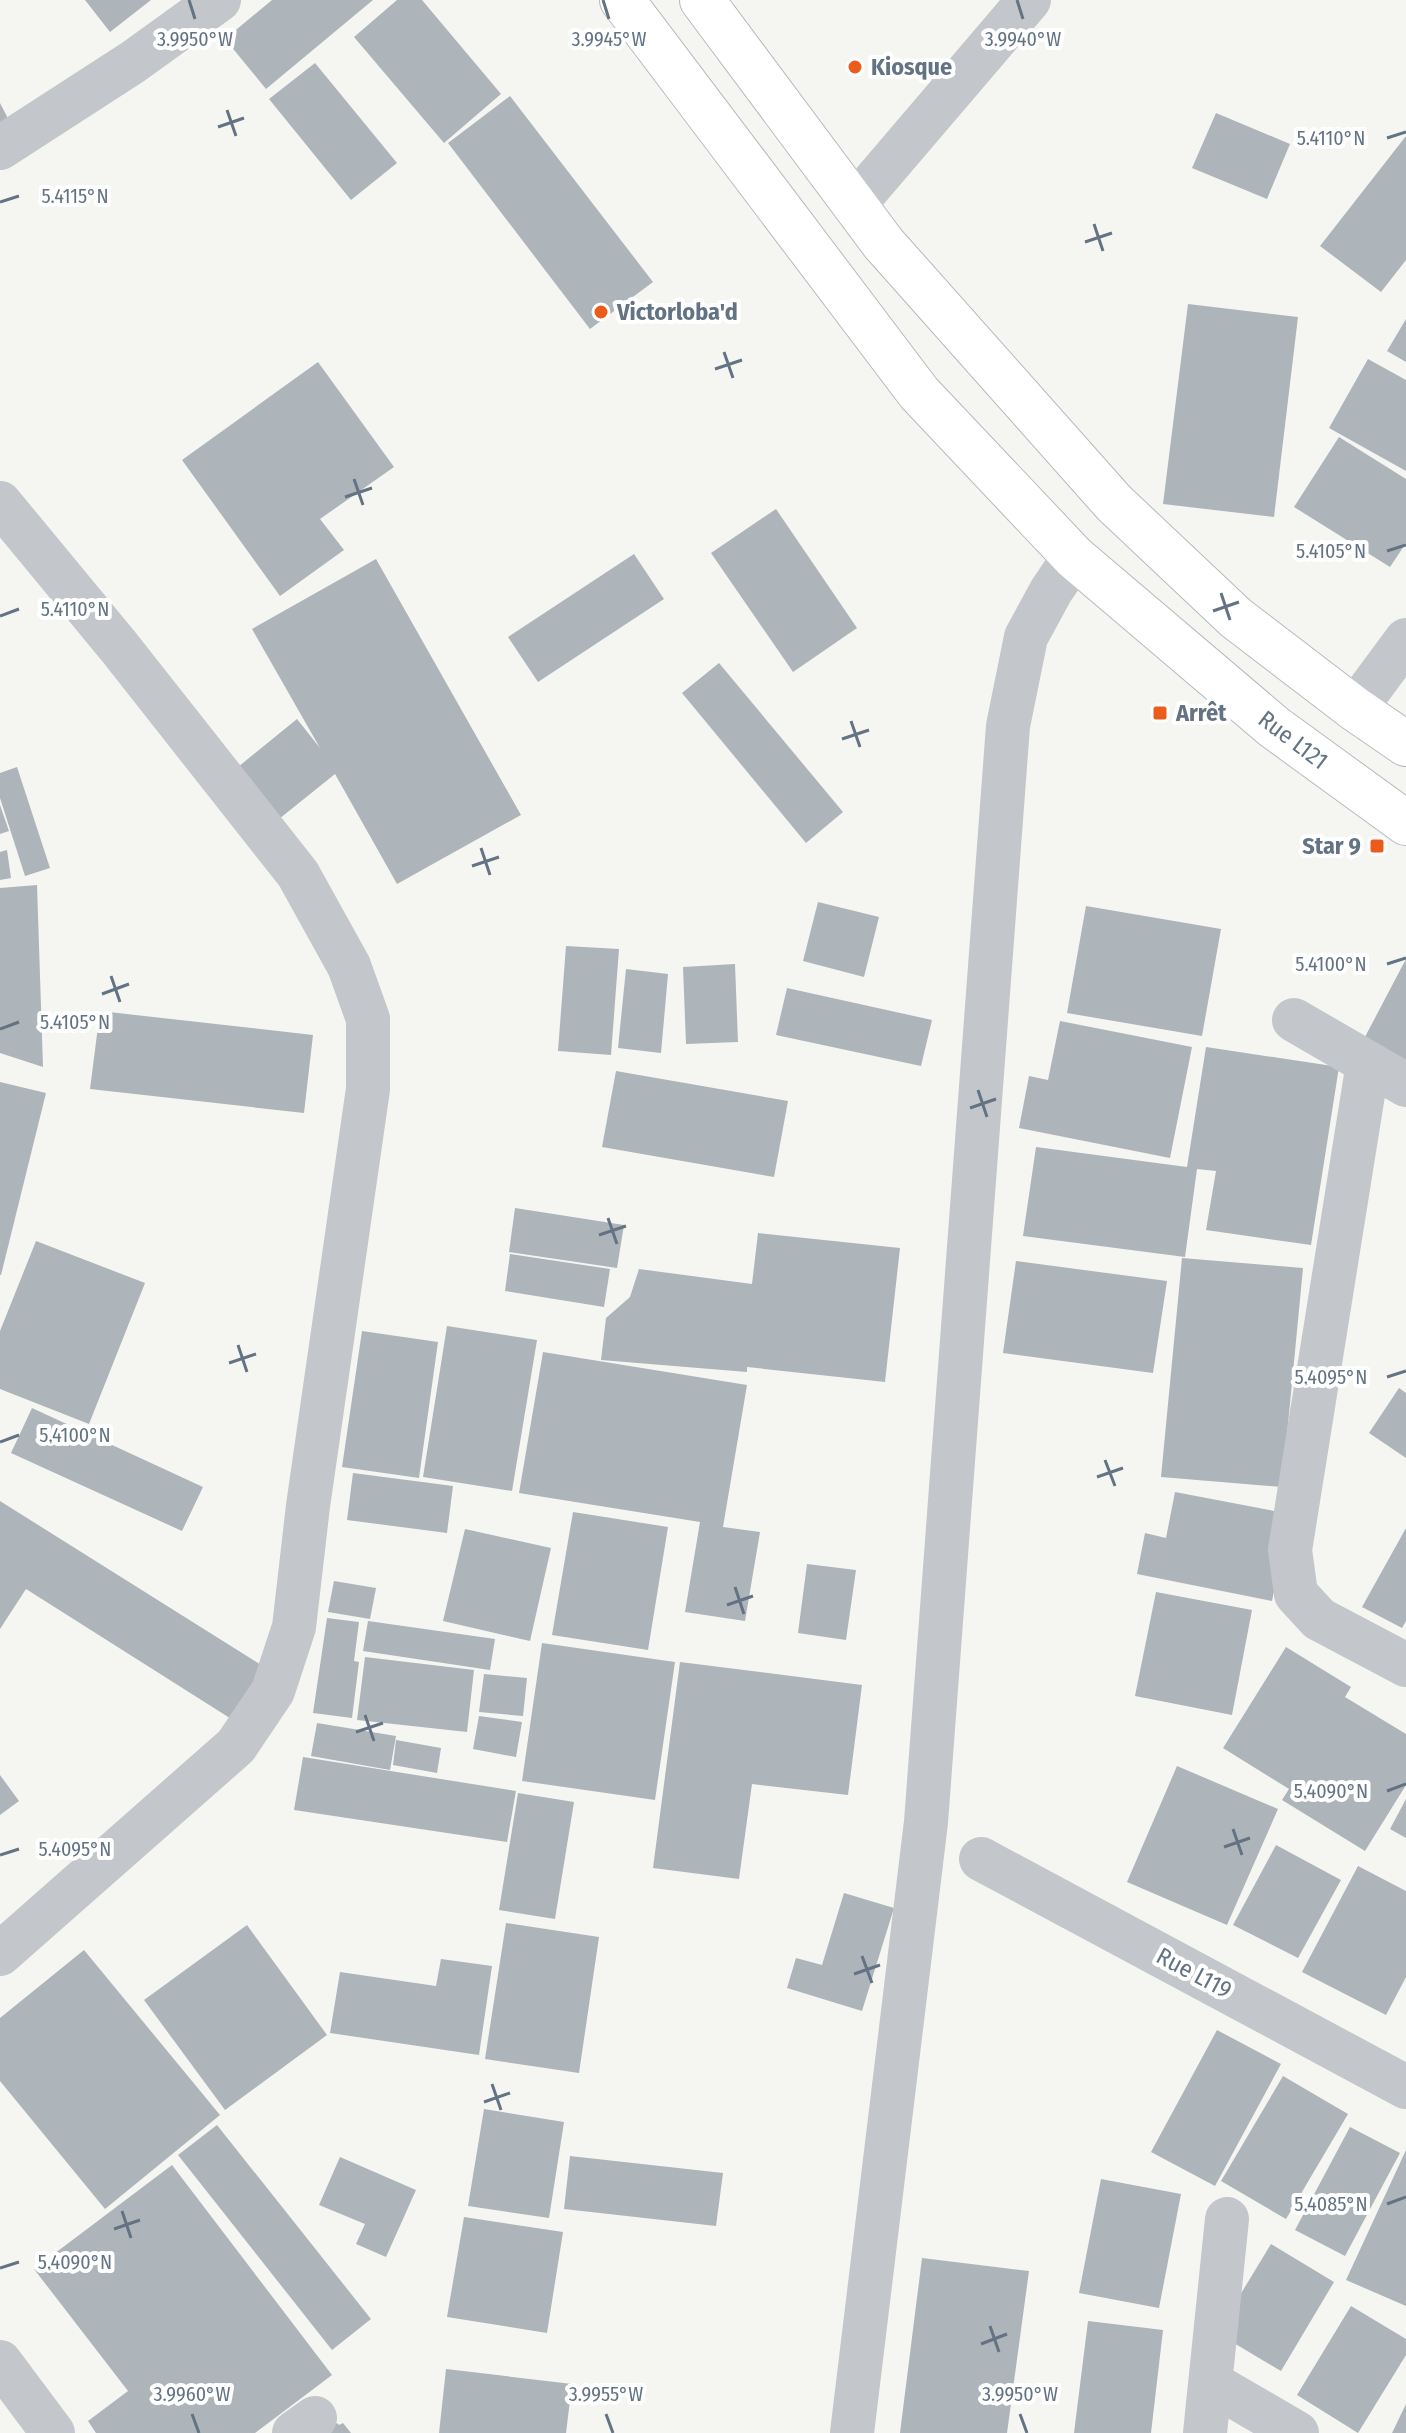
<svg xmlns="http://www.w3.org/2000/svg" width="1406" height="2433" viewBox="0 0 1406 2433" font-family="'Fira Sans Condensed',sans-serif">
<rect width="100%" height="100%" fill="#f5f6f2"/>
<g fill="#adb4ba">
<path d="M85,0H151L110,32Z"/>
<path d="M272,0H373L266,89L225,39Z"/>
<path d="M397,0H422L501,94L444,143L354,37Z"/>
<path d="M315,63L397,163L351,200L269,99Z"/>
<path d="M510,96L653,282L590,329L448,143Z"/>
<path d="M0,103L13,128L0,135Z"/>
<path d="M1216,113L1290,144L1267,199L1192,168Z"/>
<path d="M1406,136V260L1381,292L1320,246Z"/>
<path d="M1188,304L1298,317L1274,517L1163,504Z"/>
<path d="M1406,319V362L1387,351Z"/>
<path d="M1368,359L1406,380V471L1329,428Z"/>
<path d="M318,362L394,467L320,519L344,550L280,596L182,460Z"/>
<path d="M1339,437L1406,479V543L1390,567L1294,507Z"/>
<path d="M776,509L857,628L793,672L711,553Z"/>
<path d="M634,554L664,599L538,682L508,637Z"/>
<path d="M376,559L521,815L397,884L335,774L279,819L238,767L297,719L320,748L252,629Z"/>
<path d="M719,663L843,812L806,843L682,693Z"/>
<path d="M17,767L50,868L25,876L0,798V773Z"/>
<path d="M0,805L9,831L0,834Z"/>
<path d="M7,850L11,878L0,880V852Z"/>
<path d="M37,885L43,1067L0,1053V888Z"/>
<path d="M818,902L879,917L864,977L803,961Z"/>
<path d="M1086,906L1221,929L1202,1036L1067,1013Z"/>
<path d="M566,946L619,949L611,1055L558,1051Z"/>
<path d="M1406,959V1080L1356,1054Z"/>
<path d="M735,964L738,1042L686,1044L683,967Z"/>
<path d="M626,969L668,974L661,1053L618,1048Z"/>
<path d="M787,988L932,1020L921,1066L776,1035Z"/>
<path d="M100,1011L313,1035L304,1113L90,1089Z"/>
<path d="M1060,1021L1192,1047L1170,1158L1019,1128L1029,1076L1048,1080Z"/>
<path d="M1206,1047L1339,1067L1311,1245L1206,1230L1216,1171L1197,1169L1185,1257L1023,1236L1036,1147L1187,1167Z"/>
<path d="M616,1071L788,1101L774,1177L602,1147Z"/>
<path d="M0,1082L46,1093L1,1275H0Z"/>
<path d="M515,1208L624,1225L617,1268L509,1252Z"/>
<path d="M758,1233L900,1248L885,1382L747,1367V1372L601,1360L606,1318L630,1297L639,1269L752,1284Z"/>
<path d="M36,1241L145,1283L89,1424L0,1389V1331Z"/>
<path d="M510,1254L610,1269L604,1307L505,1291Z"/>
<path d="M1182,1258L1303,1268L1282,1487L1161,1477Z"/>
<path d="M1016,1261L1167,1281L1153,1373L1003,1353Z"/>
<path d="M447,1326L537,1340L512,1491L423,1477Z"/>
<path d="M362,1331L438,1342L419,1478L342,1467Z"/>
<path d="M543,1352L747,1385L723,1527L760,1532L745,1621L685,1612L700,1522L519,1493Z"/>
<path d="M1399,1388L1406,1393V1458L1369,1433Z"/>
<path d="M32,1408L203,1487L182,1531L11,1453Z"/>
<path d="M353,1473L453,1486L447,1533L347,1520Z"/>
<path d="M1175,1492L1290,1514L1272,1601L1137,1574L1145,1533L1166,1538Z"/>
<path d="M0,1501L277,1675L244,1727L26,1589L0,1629Z"/>
<path d="M573,1512L668,1527L648,1650L552,1635Z"/>
<path d="M1406,1528V1621L1402,1628L1362,1607Z"/>
<path d="M465,1529L551,1548L530,1641L443,1621Z"/>
<path d="M807,1564L856,1570L846,1640L798,1633Z"/>
<path d="M334,1581L376,1588L370,1619L328,1612Z"/>
<path d="M1156,1592L1252,1610L1232,1715L1135,1696Z"/>
<path d="M327,1618L359,1622L354,1661L359,1662L352,1718L313,1713Z"/>
<path d="M368,1621L495,1639L490,1670L363,1651Z"/>
<path d="M542,1643L675,1662L655,1800L522,1781Z"/>
<path d="M1286,1647L1351,1687L1345,1697L1406,1734V1785L1365,1851L1282,1800L1289,1789L1223,1748Z"/>
<path d="M365,1657L474,1670L467,1732L357,1720Z"/>
<path d="M680,1662L862,1685L848,1795L752,1784L739,1879L653,1868Z"/>
<path d="M484,1674L527,1678L523,1716L479,1712Z"/>
<path d="M479,1716L522,1722L516,1757L473,1749Z"/>
<path d="M317,1723L396,1736L390,1770L311,1756Z"/>
<path d="M396,1740L441,1748L437,1773L393,1765Z"/>
<path d="M303,1757L516,1791L507,1842L294,1810Z"/>
<path d="M1177,1766L1278,1809L1227,1925L1127,1882Z"/>
<path d="M0,1775L19,1801L0,1815Z"/>
<path d="M518,1793L574,1802L555,1919L499,1910Z"/>
<path d="M1406,1799V1838L1390,1829Z"/>
<path d="M1276,1845L1341,1880L1298,1958L1233,1925Z"/>
<path d="M1358,1866L1406,1891V1977L1386,2015L1302,1972Z"/>
<path d="M844,1893L894,1908L862,2011L787,1988L796,1958L822,1965Z"/>
<path d="M506,1923L599,1937L579,2073L485,2059Z"/>
<path d="M247,1925L327,2035L225,2110L144,2000Z"/>
<path d="M84,1950L220,2115L105,2209L0,2081V2018Z"/>
<path d="M441,1959L492,1966L479,2055L330,2033L340,1972L436,1986Z"/>
<path d="M1217,2030L1281,2064L1215,2186L1151,2152Z"/>
<path d="M1283,2076L1348,2114L1286,2219L1221,2181Z"/>
<path d="M484,2109L564,2122L549,2218L468,2206Z"/>
<path d="M217,2125L371,2319L332,2350L178,2155Z"/>
<path d="M1350,2127L1400,2153L1345,2256L1295,2230Z"/>
<path d="M1406,2150V2306L1346,2280Z"/>
<path d="M570,2156L723,2173L716,2226L564,2209Z"/>
<path d="M340,2157L416,2190L386,2257L356,2244L365,2224L319,2205Z"/>
<path d="M172,2165L332,2375L255,2433H96L88,2421L128,2391L34,2269Z"/>
<path d="M1101,2179L1181,2194L1159,2308L1079,2293Z"/>
<path d="M464,2217L563,2232L547,2333L447,2317Z"/>
<path d="M1271,2244L1334,2282L1281,2371L1217,2333Z"/>
<path d="M922,2258L1029,2271L1007,2433H900Z"/>
<path d="M1351,2306L1406,2339V2355L1358,2433L1297,2395Z"/>
<path d="M1088,2321L1163,2330L1151,2433H1074Z"/>
<path d="M446,2369L572,2384L566,2433H439Z"/>
<path d="M1406,2404V2433H1392Z"/>
<path d="M337,2423L339,2425L343,2423L351,2433H323Z"/>
</g>
<g fill="none" stroke-linecap="round" stroke-linejoin="round">
<g stroke="#b6babe" stroke-width="46">
<g id="major">
<path d="M622,0L919,393L1074,557L1274,727L1406,823"/>
<path d="M702,0L883,243L1114,503L1236,618L1355,709L1406,744"/>
</g>
</g>
<g stroke="#c3c6ca" stroke-width="44">
<path d="M0,148L133,62L219,0"/>
<path d="M854,205L1029,0"/>
<path d="M0,503L119,647L298,874L349,966L368,1019V1089L308,1506L294,1627L273,1691L236,1746L0,1954"/>
<path d="M1355,709L1406,640"/>
<path d="M1294,1020L1406,1085"/>
<path d="M1368,1063L1290,1550L1296,1594L1319,1619L1406,1665"/>
<path d="M981,1859L1406,2087"/>
<path d="M0,2362L53,2433"/>
<path d="M1211,2383L1297,2433"/>
<path d="M294,2433L315,2418"/>
<path d="M852,2433L926,1822L1008,726L1026,637L1051,591L1074,557"/>
<path d="M1205,2433L1227,2219"/>
</g>
<use href="#major" stroke="#fff" stroke-width="44"/>
</g>
<path fill="none" stroke="#637384" stroke-width="3" d="M189,0L195,19M603,0L609,19M1017,0L1023,19M227,110L236,136M218,127L244,118M1387,138L1406,132M0,202L19,196M1094,224L1103,251M1085,242L1112,233M724,352L733,378M715,369L742,360M354,479L363,505M345,497L372,488M1387,551L1406,545M1221,593L1230,620M1213,611L1239,602M0,616L19,609M851,721L860,747M842,739L869,730M481,848L490,875M472,866L499,857M1387,964L1406,958M111,976L120,1002M102,994L129,984M0,1029L19,1022M978,1090L987,1117M970,1108L996,1099M608,1218L617,1244M599,1235L626,1226M238,1345L247,1372M229,1363L256,1354M1387,1377L1406,1371M0,1442L19,1435M1105,1460L1115,1486M1097,1477L1123,1468M735,1587L744,1614M727,1605L753,1596M365,1715L374,1741M356,1732L383,1723M1387,1791L1406,1784M1233,1829L1242,1855M1224,1847L1250,1838M0,1855L19,1849M862,1956L872,1983M854,1974L880,1965M492,2084L501,2110M484,2102L510,2093M1387,2204L1406,2197M122,2211L131,2238M114,2229L140,2220M0,2268L19,2262M990,2326L999,2352M981,2344L1007,2334M192,2414L199,2433M606,2414L613,2433M1020,2414L1027,2433"/>
<g fill="#eb5c1c" stroke="#fff" stroke-width="3">
<circle cx="855" cy="67" r="8"/>
<circle cx="601" cy="312" r="8"/>
<rect x="1152" y="705" width="16" height="16" rx="4"/>
<rect x="1369" y="838" width="16" height="16" rx="4"/>
</g>
<g text-anchor="middle" stroke-width="8" stroke-linejoin="round" paint-order="stroke">
<g font-size="24" font-weight="bold" fill="#637384" stroke="#fff" text-anchor="start">
<text x="871" y="75">Kiosque</text>
<text x="617" y="320">Victorloba'd</text>
<text x="1176" y="721">Arrêt</text>
<text x="1361" y="854" text-anchor="end">Star 9</text>
</g>
<g font-size="24" fill="#637384" stroke="#fff">
<text transform="translate(1293 740) rotate(37)" y="8">Rue L121</text>
<text transform="translate(1194 1973) rotate(28)" y="8">Rue L119</text>
</g>
</g>
<g font-size="20" text-anchor="middle" fill="#637384" stroke="#fff" stroke-width="8" stroke-linejoin="round" paint-order="stroke">
<text x="195" y="46">3.9950°W</text>
<text x="609" y="46">3.9945°W</text>
<text x="1023" y="46">3.9940°W</text>
<text x="1331" y="145">5.4110°N</text>
<text x="75" y="203">5.4115°N</text>
<text x="1331" y="558">5.4105°N</text>
<text x="75" y="616">5.4110°N</text>
<text x="1331" y="971">5.4100°N</text>
<text x="75" y="1029">5.4105°N</text>
<text x="1331" y="1384">5.4095°N</text>
<text x="75" y="1442">5.4100°N</text>
<text x="1331" y="1798">5.4090°N</text>
<text x="75" y="1856">5.4095°N</text>
<text x="1331" y="2211">5.4085°N</text>
<text x="75" y="2269">5.4090°N</text>
<text x="192" y="2401">3.9960°W</text>
<text x="606" y="2401">3.9955°W</text>
<text x="1020" y="2401">3.9950°W</text>
</g>
</svg>
